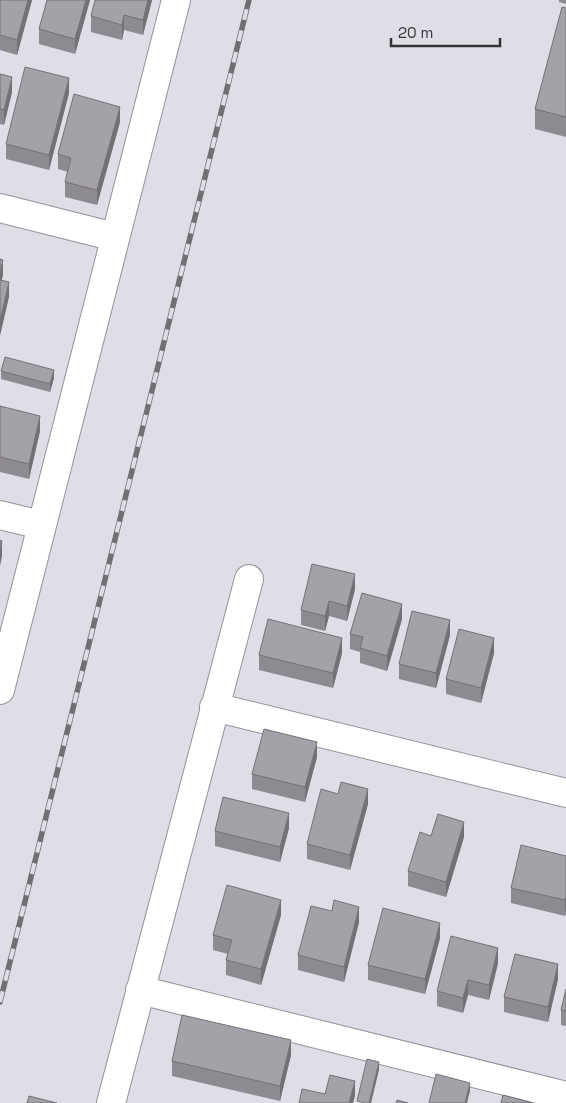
<svg xmlns="http://www.w3.org/2000/svg" width="566" height="1103" viewBox="0 0 566 1103" font-family="'Space Grotesk',sans-serif">
<rect width="100%" height="100%" fill="#dedee6"/>
<g fill="none" stroke-linecap="round" stroke-linejoin="round">
<g stroke="#92929a" stroke-width="30">
<g id="street">
<path d="M0,208L115,237"/>
<path d="M0,515L41,525"/>
<path d="M0,690L176,0"/>
<path d="M214,707L566,793"/>
<path d="M140,990L566,1096"/>
<path d="M111,1103L249,579"/>
</g>
</g>
<use href="#street" stroke="#fff" stroke-width="28"/>
<g stroke="#6f6f74" stroke-width="5.5">
<path id="rail" d="M0,1002L249,0"/>
</g>
<use href="#rail" stroke="#dedee6" stroke-width="4" stroke-dasharray="11" stroke-linecap="butt"/>
</g>
<g fill="#8e8a91">
<path d="M0,0H32L17,55L0,50Z"/>
<path d="M47,0H90L75,54L39,44V29Z"/>
<path d="M95,0H152L143,35L124,30L122,40L91,32V16Z"/>
<path d="M559,0H566V4L559,2Z"/>
<path d="M566,8V137L535,129V109Z"/>
<path d="M0,74L12,92L4,125L0,124Z"/>
<path d="M69,93L49,170L6,159V144Z"/>
<path d="M120,122L97,205L65,197V182L68,172L58,169V154Z"/>
<path d="M1,371L54,378L50,392L1,379Z"/>
<path d="M0,406L40,431L29,479L0,472Z"/>
<path d="M355,589L347,621L329,616L325,631L301,625V610Z"/>
<path d="M402,619L387,671L360,663V652L350,649V634Z"/>
<path d="M450,635L436,688L399,679V664Z"/>
<path d="M342,653L333,688L259,670V655Z"/>
<path d="M494,653L481,703L446,694V679Z"/>
<path d="M317,757L305,802L252,789V774Z"/>
<path d="M338,794L368,804L350,870L307,859V844Z"/>
<path d="M289,828L280,862L215,846V831Z"/>
<path d="M464,837L446,897L408,886V871Z"/>
<path d="M566,856V910L565,916L511,903V888Z"/>
<path d="M332,911L359,922L344,982L298,970V955Z"/>
<path d="M281,915L261,985L226,975V960L228,954L213,950V935Z"/>
<path d="M440,938L425,994L368,980V965Z"/>
<path d="M498,963L489,1000L468,995L463,1013L437,1006V991Z"/>
<path d="M558,979L548,1022L504,1012V997Z"/>
<path d="M566,989V1026L561,1025V1010Z"/>
<path d="M291,1055L280,1101L172,1076V1061Z"/>
</g>
<g fill="#747176">
<path d="M28,0H32L17,55V40Z"/>
<path d="M86,0H90L75,54V39Z"/>
<path d="M148,0H152L143,35V20Z"/>
<path d="M124,15V30L122,40V25Z"/>
<path d="M12,77V92L4,125V110Z"/>
<path d="M69,78V93L49,170V155Z"/>
<path d="M120,107V122L97,205V190Z"/>
<path d="M3,260V275L0,288V273Z"/>
<path d="M9,282V297L0,336V321Z"/>
<path d="M54,370V378L50,392V384Z"/>
<path d="M40,416V431L29,479V464Z"/>
<path d="M2,541V556L0,566V551Z"/>
<path d="M355,574V589L347,621V606Z"/>
<path d="M329,601V616L325,631V616Z"/>
<path d="M402,604V619L387,671V656Z"/>
<path d="M450,620V635L436,688V673Z"/>
<path d="M342,638V653L333,688V673Z"/>
<path d="M494,638V653L481,703V688Z"/>
<path d="M317,742V757L305,802V787Z"/>
<path d="M368,789V804L350,870V855Z"/>
<path d="M289,813V828L280,862V847Z"/>
<path d="M464,822V837L446,897V882Z"/>
<path d="M566,895V910L565,916V900Z"/>
<path d="M281,900V915L261,985V969Z"/>
<path d="M359,907V922L344,982V967Z"/>
<path d="M440,923V938L425,994V979Z"/>
<path d="M498,948V963L489,1000V985Z"/>
<path d="M558,964V979L548,1022V1007Z"/>
<path d="M468,980V995L463,1013V998Z"/>
<path d="M291,1040V1055L280,1101V1086Z"/>
<path d="M379,1062V1070L371,1103H369Z"/>
<path d="M355,1081V1096L353,1103H349Z"/>
<path d="M470,1083V1091L467,1103H465Z"/>
</g>
<g fill="#a5a1a9" stroke="#747176">
<path d="M0,0H28L17,40L0,35Z"/>
<path d="M47,0H86L75,39L39,29Z"/>
<path d="M95,0H148L143,20L124,15L122,25L91,16Z"/>
<path d="M562,7L566,8V117L535,109Z"/>
<path d="M25,67L69,78L49,155L6,144Z"/>
<path d="M0,74L12,77L4,110L0,109Z"/>
<path d="M74,94L120,107L97,190L65,182L71,158L58,154Z"/>
<path d="M0,259L3,260L0,273Z"/>
<path d="M0,280L9,282L0,321Z"/>
<path d="M5,357L54,370L50,384L1,371Z"/>
<path d="M0,406L40,416L29,464L0,457Z"/>
<path d="M0,540L2,541L0,551Z"/>
<path d="M312,564L355,574L347,606L329,601L325,616L301,610Z"/>
<path d="M362,593L402,604L387,656L360,648L363,637L350,634Z"/>
<path d="M412,611L450,620L436,673L399,664Z"/>
<path d="M268,619L342,638L333,673L259,655Z"/>
<path d="M459,629L494,638L481,688L446,679Z"/>
<path d="M264,729L317,742L305,787L252,774Z"/>
<path d="M341,782L368,789L350,855L307,844L321,789L338,794Z"/>
<path d="M223,797L289,813L280,847L215,831Z"/>
<path d="M438,814L464,822L446,882L408,871L420,832L431,836Z"/>
<path d="M521,845L566,856V895L565,900L511,888Z"/>
<path d="M227,885L281,900L261,969L226,960L232,940L213,935Z"/>
<path d="M334,900L359,907L344,967L298,955L311,906L332,911Z"/>
<path d="M383,908L440,923L425,979L368,965Z"/>
<path d="M451,936L498,948L489,985L468,980L463,998L437,991Z"/>
<path d="M515,954L558,964L548,1007L504,997Z"/>
<path d="M566,989V1011L561,1010Z"/>
<path d="M182,1015L291,1040L280,1086L172,1061Z"/>
<path d="M367,1059L379,1062L369,1103H365L357,1101Z"/>
<path d="M436,1074L470,1083L465,1103H429Z"/>
<path d="M330,1075L355,1081L349,1103H299L302,1089L325,1094Z"/>
<path d="M503,1095L533,1103H501Z"/>
<path d="M29,1096L57,1103H27Z"/>
<path d="M397,1100L408,1103H396Z"/>
</g>
<path d="M391 38v8h109v-8" fill="none" stroke="#343437" stroke-width="2.5"/>
<text x="398" y="38" font-size="15" fill="#343437" stroke="#dedee6" stroke-width="4" paint-order="stroke">20 m</text>
</svg>
